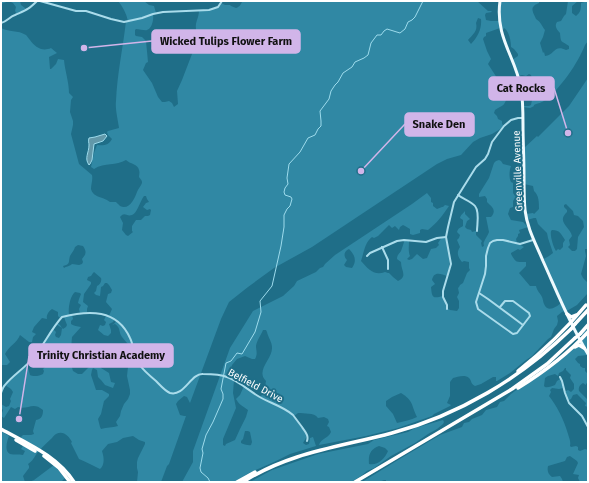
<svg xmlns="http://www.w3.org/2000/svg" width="589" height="483" viewBox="0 0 589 483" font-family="'Fira Sans',sans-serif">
<rect width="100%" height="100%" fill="#1f6e88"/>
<g fill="#3088a4" fill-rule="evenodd">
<path d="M1,1H20L21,5L25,8L26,10L17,14L15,11L16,7L13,3L9,1L1,4Z"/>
<path d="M118,1H144L149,5L154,6L156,13L153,14C154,19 152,29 147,30C145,31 140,29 136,29L135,30V35L136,36L142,37L146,41L148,62L146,63L143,70L152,83L158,97L162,102H165L169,101L172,103L174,107L178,104L177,91L182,80L197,41C198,35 195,30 196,24C197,19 199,16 199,10C208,10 216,10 221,3L225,5H230L231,6L236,8C238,8 242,4 242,1H477L488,11H491L492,12L486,13L485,15L486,20L491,21H499L500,1H539V3C538,4 535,4 534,6C530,9 535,16 536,19C541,22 541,25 545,30L543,37L540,43L543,53L544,52L545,56C555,55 554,44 566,50L569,49V46C561,40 561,44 560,33C557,30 554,26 557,22L561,21L564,16L566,14L568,1H578L572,6V13L576,16C581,12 581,9 581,3L588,1V41L585,45C578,63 561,88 545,100C542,103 538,103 534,105C534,106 533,107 532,107C530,109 526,107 523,107V106H529L531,105L532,100L531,98L533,95H537L533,90V88L534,86L531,75L529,74L526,76L522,75L518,76L512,60L518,56V54L514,49L511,47C511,41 509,31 504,28L503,30L501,31L500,28L486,33V36L484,37L483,39L487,51L491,59L488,64L499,81L507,96C505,106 503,105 495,110L494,113L497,116L498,119L502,121V124L504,126L502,128L492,134L480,138L473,142L461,155L447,159L437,164L312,247L274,268L248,287L229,302L221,319L190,403L187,397L184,396L178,401L176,404L180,415L184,416H186L169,464L167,466L161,482H137L138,472L137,468V462L138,458L145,444V442L139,440L133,436L123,438L117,442L108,444L102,451C104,457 105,465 100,469C93,466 87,462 79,459L71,443L72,442C69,436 63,430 56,434C54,435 53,437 52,438C47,443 42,447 38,452C34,457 33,461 28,464L29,466V468L23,476L25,482H1V431L9,436C7,441 4,451 10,454C14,455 19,454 23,455L25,451L21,449L24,444L21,437L23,435H31L34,434L33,431L36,420C42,419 43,415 43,410C33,401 28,410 18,407L15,409L11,407L4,418L1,416L3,410L1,408V404L6,407L9,406L11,401L10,399L13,392L11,389L5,385L26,366L28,368L30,375C33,377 40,376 43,374L44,371L43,369L46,366L51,367L52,366C55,355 48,355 40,349L53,329L56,332L55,335L56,337L59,338L61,335L62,328L56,324L57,323L60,325L62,328L63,329L66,327L67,325L65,320L64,316L60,318L58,316V312L52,309C49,311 46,315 47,319L42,318L34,327L32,332L36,334L33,337L32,342H29L20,335C17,343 9,346 5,354L10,362L7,365H1V28C8,32 18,30 26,35C27,36 29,39 30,40C35,47 42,52 51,48L57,53L49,57L50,69H51L56,64L58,59L64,60C65,71 69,82 69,93L73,97L71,100L70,112L73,121V125L71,134L79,164L92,175C93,180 91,184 91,189C93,198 105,197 110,202H116C117,203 119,205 120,206C129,211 135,198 137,192C138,189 141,186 142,183C142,180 141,180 139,177C139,175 140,173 139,170C138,164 130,164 126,160C116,166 105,162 94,169L91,167L94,153L97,145C104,146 109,145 112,139L108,135L107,132L108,131L119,128C118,120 115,109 116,101C117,74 123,48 126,21H128C126,13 123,7 118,1ZM478,18L481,19C482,28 478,37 471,44L468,40C473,34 478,31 476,23ZM144,196H146L147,199L149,202L146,203L143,207L147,210L150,209L151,210L150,215L148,216H145L141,220H136L132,226V231L133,232L128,236L126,235L122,230L123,223L120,217C125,211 126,217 132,215C137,214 140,201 144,196ZM78,245L83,246C87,252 86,254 82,259L83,262L82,264L79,265L72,264C69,267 66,266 64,268L63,266C71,264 68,262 70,256C72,252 74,251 75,247ZM94,272L101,278C102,281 100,285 97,286L96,291L94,293L96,295L100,296L101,287L103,286L105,283H107L109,285L112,290L111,293L108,294L106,302L112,309L109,316H106L104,320L106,322L105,325L103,326L100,325L98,330L104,335L108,336L111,333V330L109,324L113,322L115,319L116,321L115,323L112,325L115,324C121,328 118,331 122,337C124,340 127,342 129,346L133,345L134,351L131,353L128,367L127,376L130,390V394L128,399L124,404L121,411L120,416L116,422L118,426C112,428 107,427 101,429L100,427L98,419L101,414L104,401L109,396V394L102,390H96L91,375L92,370L93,368L97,370L98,377L101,380L105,385L113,388L115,383L111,382L109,373L101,368L99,361H94L90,366L82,374H78L73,371L70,361L72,337L81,327C77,326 74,326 71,324V321L73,319L72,315H69C68,308 70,296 75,292L80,293L81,294L79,299L78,303L81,305L79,309L80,313L87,312V309L88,306L83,302L84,294L91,284V282L87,280L88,277L91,276L93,273Z"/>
<path d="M588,78V249H585V251L586,256L581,274L583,278L588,283V293L577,305L565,312V311L562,312L557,316L558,321L557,325L554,329L551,337L548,339L532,356L526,360L510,373L497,381H496V377H493L481,384L475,386C470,383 472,381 469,378C465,374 457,377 453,378L450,382V396L447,403L451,405L450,406L434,414L432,416L398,428L366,436L319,445C321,438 328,439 331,432L329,427L327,426L329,422L328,419L324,417L318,418C314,412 304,414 298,413L294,416L307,436L303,443L306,445L309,444L310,438L313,437L316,446L290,454L274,462L249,473L234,482H182L193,462V451L230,348L253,311L283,296L294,286L297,281L316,272L320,268L323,267L325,264L335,255L412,204L427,193L431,198V202L433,203V206L437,209L442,207H443L445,205L449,206C443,215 437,223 428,230L422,229L420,230V233L413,235L410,234V229L405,226L403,225L400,227L399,230L395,226L392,228L389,225L378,236L374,238L372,237C365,242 364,252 361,261C368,269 374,276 385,272L388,273H389L393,277L398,281C408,276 401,271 401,262L397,259C397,255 399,254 401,251C402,249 404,241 405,240L409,241C409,246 408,251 410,256L407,259L409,260L412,259L417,254L423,259L427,258L431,249L436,248L439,245L438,243L442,237H445C449,252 452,260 447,276C441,274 434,271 432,280L435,284L431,287C432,297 432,299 443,296L447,308L450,310L457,311L459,308V301L457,297L459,293L458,288L459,287L460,285L463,283L467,273L470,270L469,268V262L464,261L462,262C458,257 456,253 460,247L457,240L459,238L460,235L457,232C458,228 460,228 463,226V220L460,218C461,214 463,214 465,211V214L470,219L467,221L465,227L467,229L471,230L472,232L476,231V235L482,241L481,243L482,247L484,246C484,245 483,243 484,242C485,239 488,235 489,232C488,227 487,222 486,217H491C497,210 492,207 487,202V199L485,196L479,197V194L489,178L494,163L496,161L499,160L501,161L503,164L511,166C509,171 509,178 511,182L513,183V193L515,196H517V198H515L513,201V207L510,208L508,214L511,220L523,222L528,227L519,230L520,233L518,234V236L516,239L517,243L524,247L520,250L518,249L511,253V254C516,263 516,262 526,262V266L519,273L530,286H536C537,291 540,293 542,297C543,299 543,302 544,304C548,313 556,307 561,303L542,260L549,256L553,253L548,238L547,233L538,224L536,218H534L527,220L526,214L533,213L534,214L539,209C539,203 539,195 534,191L533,186L524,184V148L537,136L538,137L569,106ZM566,204L573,211L574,215L578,216L583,221L584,227L578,237L577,249L575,251H572L568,247L570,245L569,240L572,236C570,227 556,222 567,212V210L564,207V205ZM552,230C560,230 561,234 565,240L563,243V247L560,250L558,249L556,251C553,246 550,236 551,231ZM349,249C355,255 357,261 352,268L346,267L344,265L347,260C343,256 344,251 349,249ZM263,330H266L267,332C268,337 272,342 272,347C273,359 255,370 266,381L264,393L260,397L244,386L240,395L236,399C240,406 242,405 248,410L246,417L240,429L235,440L226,444L225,446L223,445V439L236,408L233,393L234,380L227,377L231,370L232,365L237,359L245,356L252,359H255C258,354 256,350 256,346C257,340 261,335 263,330ZM401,393C414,401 411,405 417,417C411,420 404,421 397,423L393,414L386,406V401L392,397ZM245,431H248L250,432L252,442L251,445C249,446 243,444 241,443V441L243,439Z"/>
<path d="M588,328V330L585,333L588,331V355L578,356L575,359L578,363L580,364V366L583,368H585V371L588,374V382L586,384V385L583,383C580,385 578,387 579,391L588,400V407L585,406L586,403L577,394L573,395L571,399L567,401L564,392L568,390L571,392L574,389V384L570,378L571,375L566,370V368H565L563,371L559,373L558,376L555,374L548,376L545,378L544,386L545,387C548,388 552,386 555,385L557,381L560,379L563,388L559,389L552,388L550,390L551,392L549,396C557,406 564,420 568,434C569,438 571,441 570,446L571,447L576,446L578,447V450L580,451L585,449L588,450V482H580L578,478L579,475L573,474L578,463L577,461L570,456L567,457L565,461L548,466C547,471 548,474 552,477L560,476L562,479L563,482H386V480H384L379,482H362L403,457L440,435L462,427L464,423L469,422L472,419L482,415L486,410L497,407L500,402L504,401L511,394L563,355L583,335H581Z"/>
<path d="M443,420L444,422L443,424L437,429L428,434L415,443L391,456L374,468L367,471L361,476L351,482H250L272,470L318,454L368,444L374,440L408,432L415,428ZM379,446L385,448L388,451C385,459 377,466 369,464C368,454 371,449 379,446Z"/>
<path d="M54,465L65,478L61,482H29L34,480Z"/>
</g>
<path fill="#6298a9" stroke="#9ddbec" d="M105,134L107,136L103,141L94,144L92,160L90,164L89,165C84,158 89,153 89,145C89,143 88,141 89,138L95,137Z"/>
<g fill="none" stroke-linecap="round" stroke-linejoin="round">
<path stroke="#9ddbec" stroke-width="1" d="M210,482L208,478L201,472L200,468L203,453L202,449L206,435L213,422L223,399V394L221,389L226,363L231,361L237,353L242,354L255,332L261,312L260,301L272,286L281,246L284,227V215L287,209L290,206L292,199L291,197L285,195L284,192L285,188L288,184L287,178L289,164L300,152L308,138L315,135L318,129L321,126V121L320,111L329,99L331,91L335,85L338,82L343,73L352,67L355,62L364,58L368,55L371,43L377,35H381L384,31L387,29L400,33L405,29L408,22L412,20L415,17L423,1"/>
<g stroke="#aadceb" stroke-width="2">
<path d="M40,1L76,11H86L111,19L124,22L142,18L153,14L163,12L209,10L218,7L222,1"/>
<path d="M1,23C8,21 9,17 15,15C26,10 28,10 37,1"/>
<path d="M458,195C463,199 471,201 475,206C480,212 477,224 477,231"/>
<path d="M382,247L388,260V269"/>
<path d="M367,256L370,253L397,241L404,240L426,242L437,238L446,237"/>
<path d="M479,293L488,299L523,325"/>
<path d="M500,307L505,301H513L529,313L530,316L517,333L513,334L478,309L476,302L485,274L486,266V256L488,248L490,243L493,241L497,240H503L520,244L533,240"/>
<path d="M447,309V305L443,297V291L451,264L446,237L448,227L454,202L476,167L485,159L488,154L492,142L504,126L511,120L518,118H523"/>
<path d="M560,377L562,381L565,393L569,403L582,416L588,427"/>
<path d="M1,393C2,390 3,387 5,385C13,375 25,368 33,358C44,345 51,329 62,317C89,310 117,309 130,338C134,346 134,357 139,364C143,370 150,376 156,381C160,385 165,391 170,393C184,397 191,373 203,374C211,374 220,374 227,377C239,381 248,390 258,396C269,403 283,406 293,415C296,419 299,423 302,427C305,432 309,435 307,441"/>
</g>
<path stroke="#eefafe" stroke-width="3" d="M500,1C495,37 515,56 521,88C523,100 523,113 523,125C523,142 524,159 524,176C524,187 524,199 525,210C527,228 536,244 543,261C557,292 570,325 588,354"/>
<g stroke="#fff" stroke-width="3.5">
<path d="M567,314L571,317L576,315"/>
<path d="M575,324L588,310"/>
<path d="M580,334L588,325"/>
<path d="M575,347L579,345L584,348"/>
<path d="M518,371C542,352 567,328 586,305"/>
<path d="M518,388C544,372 567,355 588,332"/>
<path d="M1,429C28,444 57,456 74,482"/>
<path d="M16,440L35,451"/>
<path d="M44,456L59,468L70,482"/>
<path d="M237,482L255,472"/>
<path d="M243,482C290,452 340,447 392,433C459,415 521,378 571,329"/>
<path d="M355,482L512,389L547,364L575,338"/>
</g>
<g stroke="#fff" stroke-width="3.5">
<path d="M571,329L575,324"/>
<path d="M575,338L580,334"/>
</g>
</g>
<g text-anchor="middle" stroke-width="4" stroke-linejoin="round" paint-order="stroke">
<g font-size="10" fill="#fff" stroke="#1f6e88">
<text transform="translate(517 171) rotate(-92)" y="4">Greenville Avenue</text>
<text transform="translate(256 385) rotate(28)" y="4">Belfield Drive</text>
</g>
</g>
<path fill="none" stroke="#d1b5e9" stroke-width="1.5" d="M84 48L152 41M568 133L554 88M361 171L405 124M19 419L29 356"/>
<g fill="#d1b5e9" stroke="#1f6e88" stroke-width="1.5">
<circle cx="84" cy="48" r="4"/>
<circle cx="568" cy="133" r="4"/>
<circle cx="361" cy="171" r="4"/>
<circle cx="19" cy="419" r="4"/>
</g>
<g fill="#d1b5e9" stroke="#d1b5e9" stroke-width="1.5">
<rect x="152" y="30" width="148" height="23" rx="4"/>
<rect x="489" y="77" width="65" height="23" rx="4"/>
<rect x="405" y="113" width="69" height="23" rx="4"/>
<rect x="29" y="344" width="144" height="23" rx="4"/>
</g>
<g font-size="11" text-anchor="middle" font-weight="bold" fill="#111">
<text x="226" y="45">Wicked Tulips Flower Farm</text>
<text x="521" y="92">Cat Rocks</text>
<text x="439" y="128">Snake Den</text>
<text x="101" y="359">Trinity Christian Academy</text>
</g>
<rect width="589" height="483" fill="none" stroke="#ffffff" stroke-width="4"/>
</svg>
